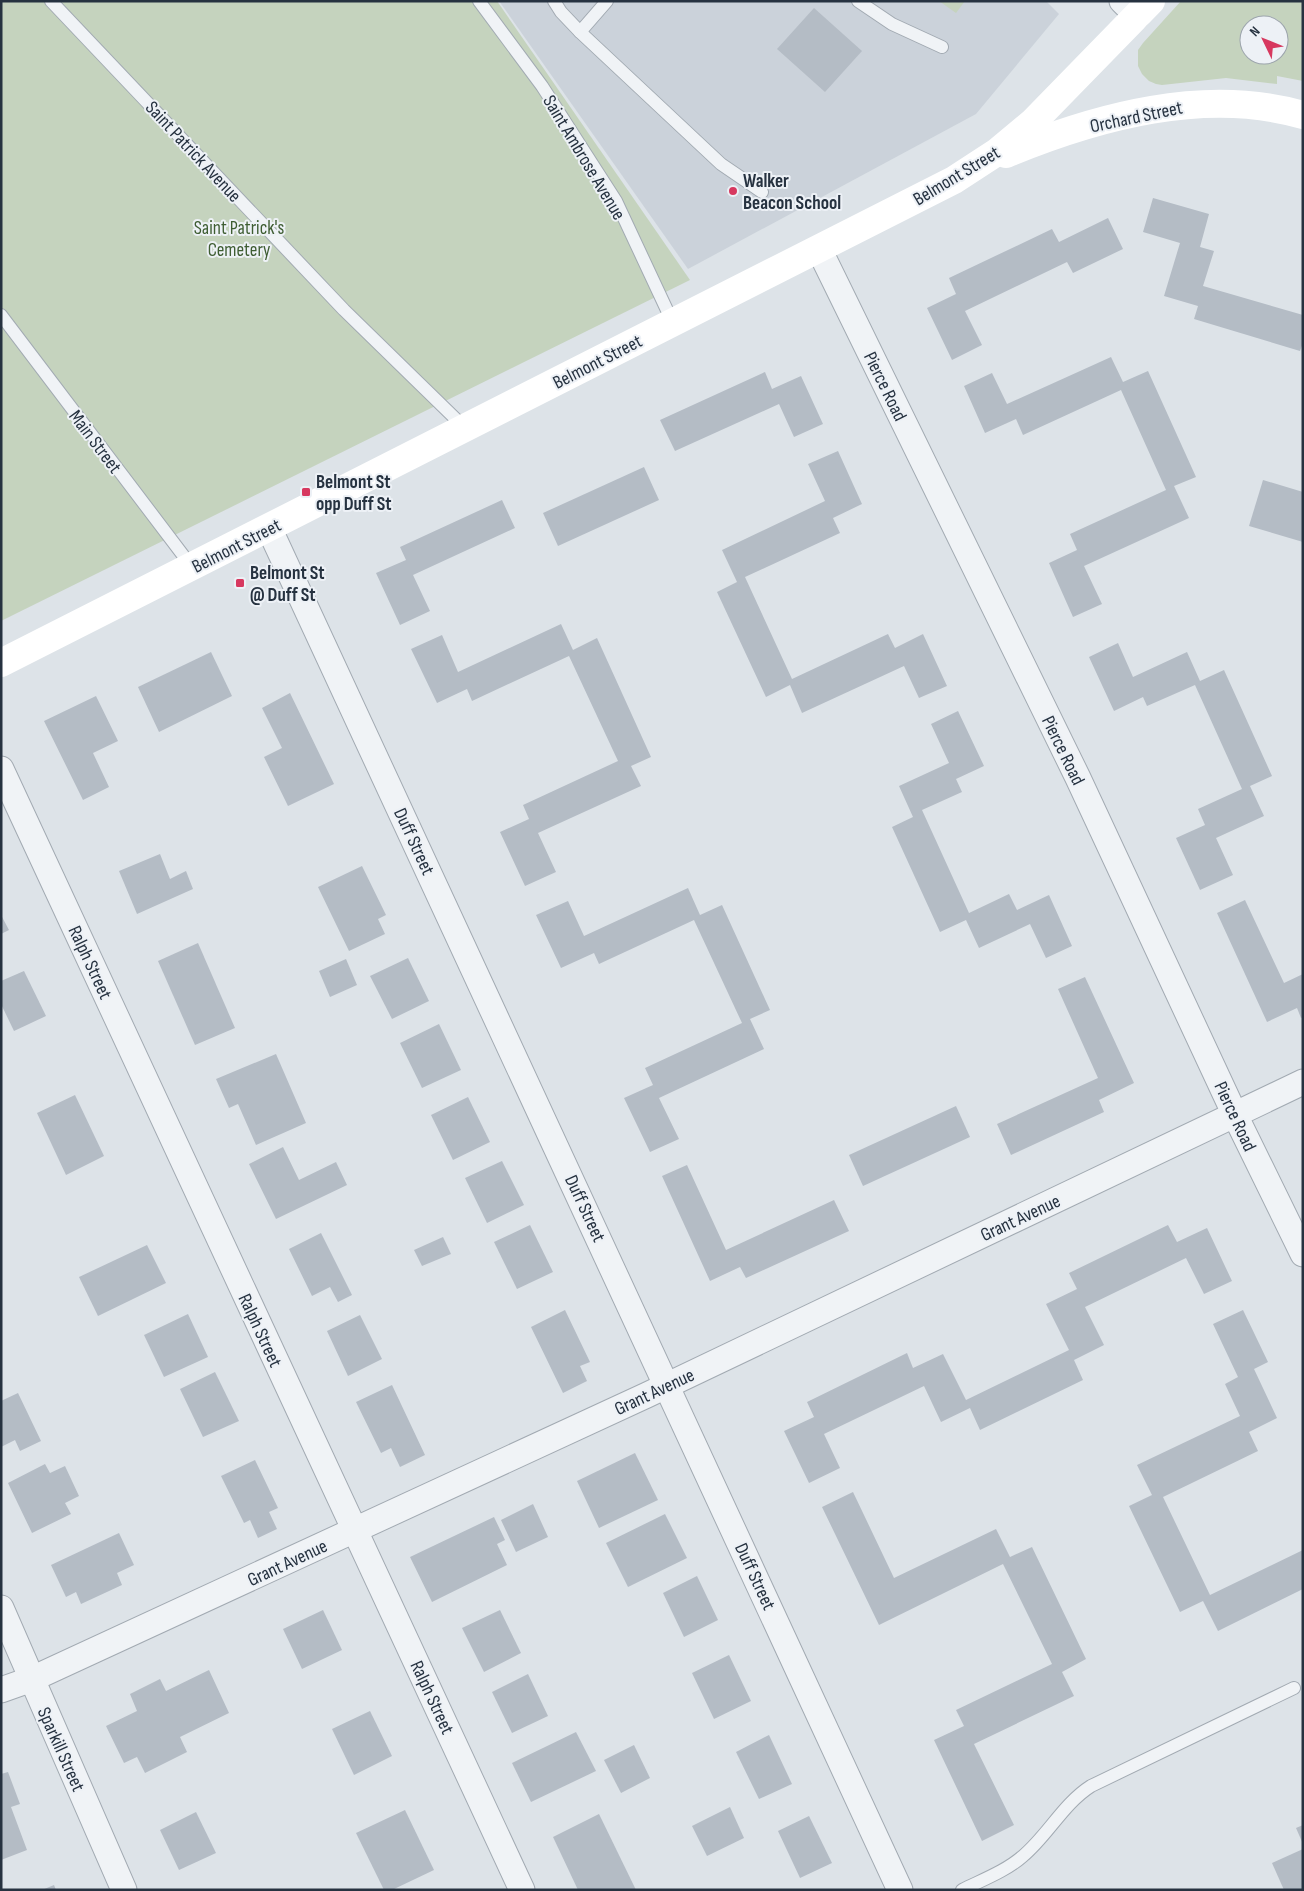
<svg xmlns="http://www.w3.org/2000/svg" width="1304" height="1891" viewBox="0 0 1304 1891" font-family="'Sofia Sans Condensed',sans-serif">
<rect width="100%" height="100%" fill="#dde3e8"/>
<path fill="#cbd2da" d="M499,1H1046L1059,14L976,114L688,269Z"/>
<g fill="#c5d3be" fill-rule="evenodd">
<path d="M1,1H497L690,280L1,621Z"/>
<path d="M939,1H965L956,13Z"/>
<path d="M1181,1H1303V81L1277,76V84L1226,78L1162,85L1156,84L1149,81L1142,74L1138,66V50L1143,43ZM1249,25H1279V55H1249Z"/>
</g>
<g fill="#b4bcc5">
<path d="M814,8L862,51L825,92L777,49Z"/>
<path d="M1153,198L1209,214L1200,247L1214,251L1203,286L1303,315V343L1300,351L1194,319L1198,306L1164,296L1180,243L1143,232Z"/>
<path d="M1108,218L1123,249L1073,273L1067,262L965,311L982,345L952,360L927,308L956,294L949,278L1052,229L1059,242Z"/>
<path d="M1111,357L1123,382L1148,371L1196,477L1174,486L1189,518L1084,566L1102,604L1073,617L1049,563L1077,550L1070,534L1166,490L1121,390L1023,435L1016,419L985,433L964,386L992,373L1007,404Z"/>
<path d="M765,372L772,389L801,376L823,424L794,437L779,404L675,451L660,420Z"/>
<path d="M838,451L862,504L833,518L840,533L745,577L792,679L888,634L895,648L923,634L947,686L919,698L904,666L802,713L790,685L766,697L717,592L737,582L722,550L825,501L808,464Z"/>
<path d="M644,467L659,500L558,546L543,513Z"/>
<path d="M1263,480L1303,492V542L1249,526Z"/>
<path d="M502,500L515,528L413,575L430,611L400,625L376,573L406,560L400,547Z"/>
<path d="M561,624L573,650L597,638L651,757L631,766L641,786L538,833L556,872L525,886L500,832L529,819L523,805L618,761L569,656L472,701L467,689L437,703L411,649L442,635L458,672Z"/>
<path d="M1118,643L1133,677L1187,652L1200,681L1224,670L1272,776L1250,786L1264,816L1216,838L1233,875L1200,890L1176,838L1205,825L1198,809L1242,789L1195,685L1147,706L1143,697L1114,711L1089,657Z"/>
<path d="M211,652L232,696L159,732L138,687Z"/>
<path d="M290,693L334,784L288,806L264,757L282,748L262,708Z"/>
<path d="M96,696L118,741L93,753L109,787L83,800L44,721Z"/>
<path d="M958,711L984,766L956,779L962,792L922,810L969,913L1009,894L1017,910L1049,895L1072,946L1046,958L1030,924L979,948L966,920L940,932L892,827L913,817L899,786L949,763L931,724Z"/>
<path d="M160,854L170,879L186,871L193,889L137,914L119,871Z"/>
<path d="M362,866L386,915L378,919L385,934L349,951L318,887Z"/>
<path d="M688,888L700,915L722,905L770,1010L750,1019L764,1049L659,1098L679,1139L650,1152L624,1098L653,1085L645,1068L742,1023L694,920L599,964L594,953L561,968L536,915L568,901L584,936Z"/>
<path d="M1245,900L1284,983L1303,974V1017L1301,1018L1297,1008L1267,1022L1217,913Z"/>
<path d="M1,915L9,930L1,934Z"/>
<path d="M198,943L235,1028L195,1045L158,961Z"/>
<path d="M408,958L429,1001L392,1019L370,976Z"/>
<path d="M346,959L357,985L330,997L319,971Z"/>
<path d="M24,971L46,1016L14,1031L1,1004V981Z"/>
<path d="M1085,977L1134,1083L1099,1100L1104,1112L1011,1155L997,1124L1098,1078L1058,989Z"/>
<path d="M439,1024L461,1070L422,1088L400,1043Z"/>
<path d="M276,1054L306,1123L256,1145L238,1104L229,1108L216,1079Z"/>
<path d="M75,1095L104,1156L66,1175L37,1113Z"/>
<path d="M468,1097L490,1142L453,1160L431,1115Z"/>
<path d="M956,1106L970,1137L863,1186L849,1155Z"/>
<path d="M283,1147L299,1180L336,1162L347,1185L276,1219L249,1164Z"/>
<path d="M502,1161L524,1205L487,1223L465,1178Z"/>
<path d="M687,1165L726,1250L834,1200L849,1231L746,1278L740,1267L710,1281L662,1176Z"/>
<path d="M530,1225L553,1272L517,1289L494,1242Z"/>
<path d="M1168,1225L1177,1242L1207,1228L1232,1281L1204,1294L1186,1258L1085,1307L1104,1345L1074,1360L1083,1380L980,1430L970,1408L941,1422L924,1386L824,1434L840,1468L809,1483L784,1431L814,1417L807,1402L907,1353L913,1368L943,1354L966,1400L1069,1350L1046,1304L1077,1289L1069,1273Z"/>
<path d="M321,1233L352,1295L338,1302L330,1287L312,1296L289,1249Z"/>
<path d="M443,1237L451,1254L422,1266L414,1250Z"/>
<path d="M147,1245L166,1283L98,1316L79,1277Z"/>
<path d="M565,1310L590,1362L580,1366L587,1381L563,1393L531,1327Z"/>
<path d="M1243,1310L1268,1362L1254,1369L1277,1418L1249,1432L1258,1451L1163,1497L1210,1595L1303,1550V1589L1218,1631L1203,1601L1180,1612L1129,1506L1152,1495L1137,1465L1240,1416L1225,1384L1238,1377L1213,1324Z"/>
<path d="M188,1314L208,1357L164,1377L144,1335Z"/>
<path d="M360,1315L382,1359L348,1376L327,1331Z"/>
<path d="M215,1372L239,1421L203,1437L180,1389Z"/>
<path d="M392,1385L425,1455L400,1467L391,1448L381,1453L356,1402Z"/>
<path d="M18,1393L41,1441L20,1451L15,1440L1,1447V1401Z"/>
<path d="M635,1453L658,1500L599,1528L577,1481Z"/>
<path d="M255,1460L278,1508L269,1512L277,1529L258,1538L250,1520L244,1523L221,1476Z"/>
<path d="M45,1464L50,1473L65,1466L79,1496L65,1503L71,1514L32,1533L8,1483Z"/>
<path d="M853,1492L894,1578L996,1529L1010,1557L1032,1547L1086,1659L1062,1672L1074,1696L974,1744L1014,1825L982,1841L934,1740L964,1726L956,1710L1052,1664L1003,1564L879,1625L822,1507Z"/>
<path d="M533,1504L548,1537L516,1552L501,1520Z"/>
<path d="M665,1514L687,1558L628,1587L606,1543Z"/>
<path d="M494,1517L505,1540L497,1544L507,1565L432,1602L410,1557Z"/>
<path d="M119,1533L134,1565L117,1573L122,1585L81,1604L76,1592L66,1597L51,1565Z"/>
<path d="M697,1576L718,1620L684,1637L663,1593Z"/>
<path d="M323,1610L342,1650L302,1669L283,1629Z"/>
<path d="M500,1610L521,1653L484,1672L462,1628Z"/>
<path d="M729,1655L751,1701L714,1719L692,1673Z"/>
<path d="M209,1670L229,1713L180,1737L187,1752L145,1773L137,1757L124,1763L106,1726L137,1711L130,1694L160,1679L166,1691Z"/>
<path d="M528,1674L548,1716L512,1733L492,1692Z"/>
<path d="M370,1711L392,1756L354,1775L332,1729Z"/>
<path d="M576,1732L596,1771L531,1802L512,1763Z"/>
<path d="M769,1735L792,1784L759,1799L736,1752Z"/>
<path d="M634,1745L650,1778L621,1793L604,1760Z"/>
<path d="M8,1772L20,1804L11,1807L27,1850L1,1860V1774Z"/>
<path d="M730,1807L744,1838L707,1856L692,1826Z"/>
<path d="M405,1810L434,1870L392,1890H384L356,1833Z"/>
<path d="M196,1812L216,1853L179,1870L160,1830Z"/>
<path d="M599,1814L636,1890H578L553,1837Z"/>
<path d="M809,1816L832,1863L800,1878L778,1831Z"/>
<path d="M1303,1825V1844L1296,1828Z"/>
<path d="M1303,1849V1890H1284L1272,1863Z"/>
<path d="M54,1885L56,1890H42Z"/>
</g>
<g fill="none" stroke-linecap="round" stroke-linejoin="round">
<g stroke="#a2aab2" stroke-width="14">
<g id="lane">
<path d="M51,1L344,310L465,428"/>
<path d="M479,1L542,86L616,201L673,323"/>
<path d="M554,1L561,12L580,32L721,164L762,192"/>
<path d="M858,1L892,24L942,47"/>
<path d="M580,32L607,1"/>
<path d="M1,315L192,567"/>
<path d="M962,1890C982,1880 1006,1871 1023,1856C1048,1835 1063,1804 1091,1786L1294,1688"/>
</g>
</g>
<g stroke="#a2aab2" stroke-width="27">
<g id="street">
<path d="M1122,1L1137,16"/>
<path d="M819,249L1078,778L1235,1115L1303,1254"/>
<path d="M269,528L900,1890"/>
<path d="M1,769L522,1890"/>
<path d="M1,1608L124,1890"/>
<path d="M1,1690L32,1679L647,1395L1303,1082"/>
</g>
</g>
<use href="#lane" stroke="#f0f3f6" stroke-width="12"/>
<use href="#street" stroke="#f0f3f6" stroke-width="25"/>
<g stroke="#fff" stroke-width="28">
<path d="M1006,154C1098,116 1205,87 1303,115"/>
<path d="M1,663L954,180L997,152L1033,122L1151,1"/>
</g>
</g>
<g fill="#d7385f" stroke="#edf1f6" stroke-width="2">
<circle cx="733" cy="191" r="5"/>
<rect x="301" y="487" width="10" height="10" rx="2.5"/>
<rect x="235" y="578" width="10" height="10" rx="2.5"/>
</g>
<g text-anchor="middle" stroke-width="4" stroke-linejoin="round" paint-order="stroke">
<g font-size="19" fill="#263240" stroke="#edf1f6">
<text transform="translate(1136 116) rotate(-12)" y="7">Orchard Street</text>
<text transform="translate(194 151) rotate(47)" y="7">Saint Patrick Avenue</text>
<text transform="translate(585 157) rotate(59)" y="7">Saint Ambrose Avenue</text>
<text transform="translate(956 175) rotate(-31)" y="7">Belmont Street</text>
<text transform="translate(597 361) rotate(-27)" y="7">Belmont Street</text>
<text transform="translate(886 386) rotate(64)" y="7">Pierce Road</text>
<text transform="translate(96 441) rotate(53)" y="7">Main Street</text>
<text transform="translate(236 545) rotate(-27)" y="7">Belmont Street</text>
<text transform="translate(1064 750) rotate(64)" y="7">Pierce Road</text>
<text transform="translate(415 841) rotate(65)" y="7">Duff Street</text>
<text transform="translate(91 962) rotate(65)" y="7">Ralph Street</text>
<text transform="translate(1236 1116) rotate(65)" y="7">Pierce Road</text>
<text transform="translate(586 1208) rotate(65)" y="7">Duff Street</text>
<text transform="translate(1020 1217) rotate(-25)" y="7">Grant Avenue</text>
<text transform="translate(261 1330) rotate(65)" y="7">Ralph Street</text>
<text transform="translate(654 1391) rotate(-25)" y="7">Grant Avenue</text>
<text transform="translate(287 1562) rotate(-25)" y="7">Grant Avenue</text>
<text transform="translate(756 1576) rotate(65)" y="7">Duff Street</text>
<text transform="translate(433 1697) rotate(65)" y="7">Ralph Street</text>
<text transform="translate(62 1749) rotate(66)" y="7">Sparkill Street</text>
</g>
<g font-size="19" font-weight="bold" fill="#263240" stroke="#edf1f6" text-anchor="start">
<text x="743" y="187">Walker<tspan x="743" dy="22">Beacon School</tspan></text>
<text x="316" y="488">Belmont St<tspan x="316" dy="22">opp Duff St</tspan></text>
<text x="250" y="579">Belmont St<tspan x="250" dy="22">@ Duff St</tspan></text>
</g>
<g font-size="19" fill="#3e5d32" stroke="#edf1f6">
<text x="239" y="234">Saint Patrick's<tspan x="239" dy="22">Cemetery</tspan></text>
</g>
</g>
<rect width="1304" height="1891" fill="none" stroke="#263240" stroke-width="5"/>
<g transform="translate(1264 40) rotate(313)"><circle r="24" fill="#edf1f6" stroke="#9da5ad"/>
<path d="M0-4L9 19L0 12L-9 19Z" fill="#d7385f"/>
<text y="-8" font-size="14" font-weight="bold" text-anchor="middle" fill="#263240">N</text>
</g>
</svg>
